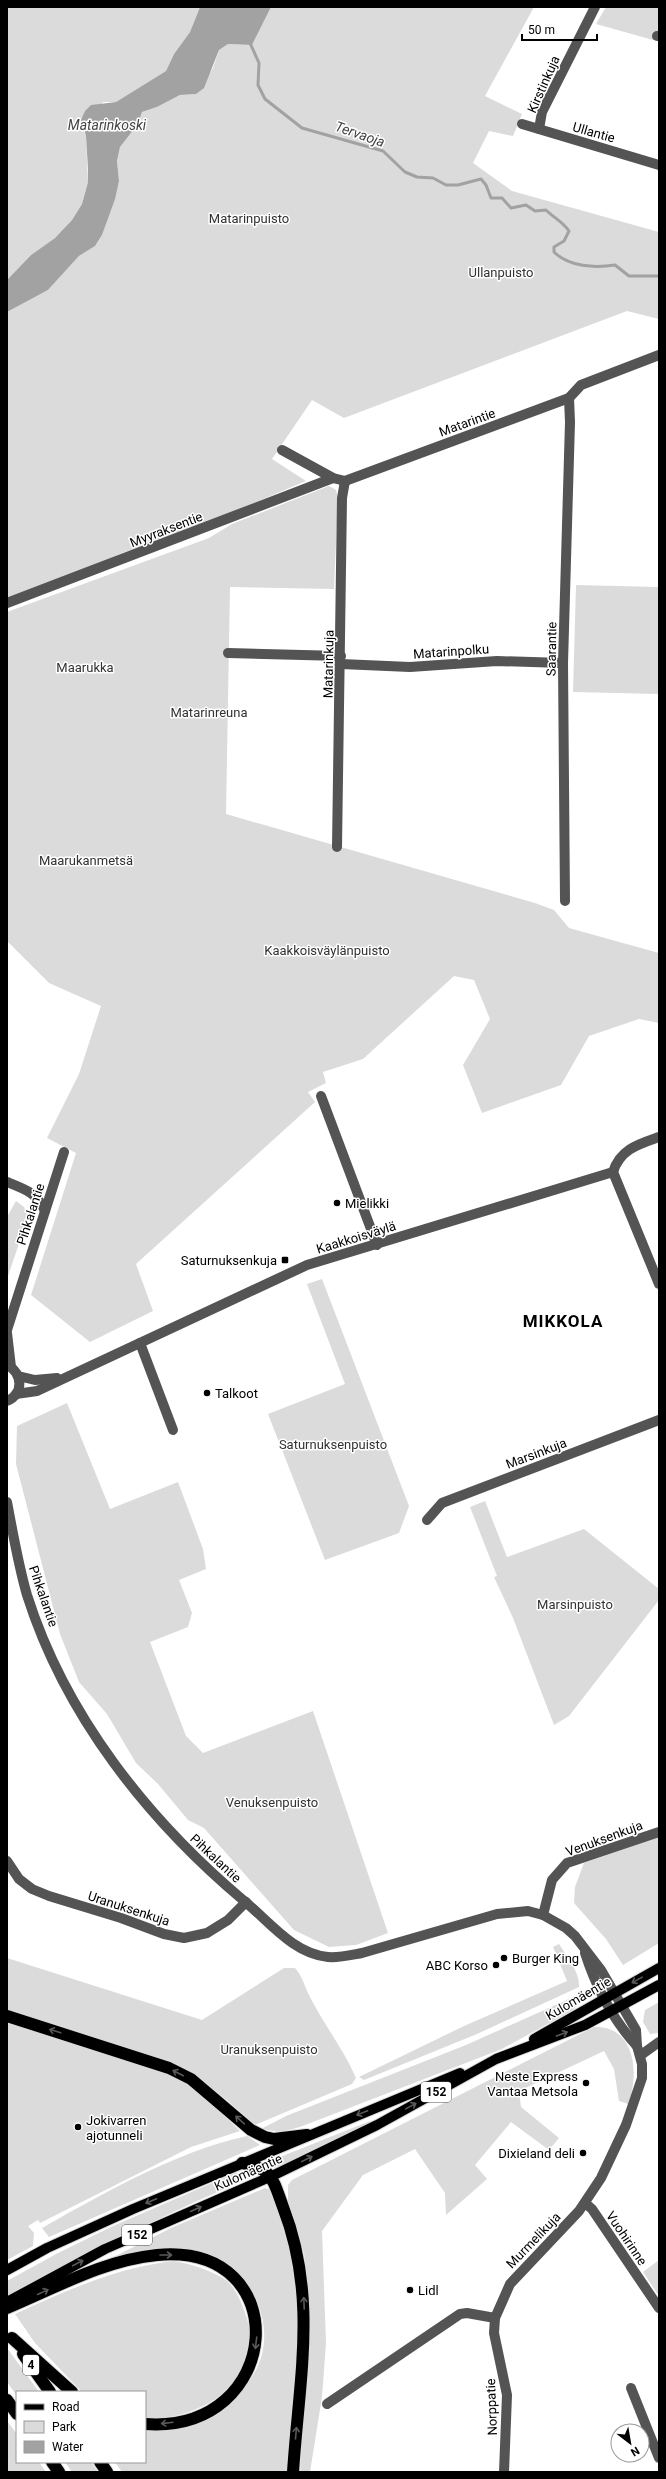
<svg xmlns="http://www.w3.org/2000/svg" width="666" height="2479" viewBox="0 0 666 2479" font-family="Roboto,sans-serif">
<rect width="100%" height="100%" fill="#fff"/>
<g fill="#dbdbdb">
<path d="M7,7H200L190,32L174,54L166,71L116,102H103L83,130L86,136L88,182L82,204L72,220L55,238L31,255L7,280Z"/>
<path d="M271,7H534L485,96L522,114L513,136L489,131L473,163L512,191L659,232V319L627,311L344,418L312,400L272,459L306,481L214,520L122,553L58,581L7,598V312L48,290L79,256L95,246L102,235L119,181L117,161L120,147L138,124L142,112L157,107L180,95L196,94L213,68L219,50L228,44L252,45Z"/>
<path d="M606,7H659V38L653,40L596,24Z"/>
<path d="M329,486L336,490L338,497L334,589L230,587L226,814L535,903L554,910L569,928L659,953V1023L639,1019L589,1036L561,1085L482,1113L463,1065L490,1019L474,980L454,976L363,1059L323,1072L326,1083L308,1092L315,1102L136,1264L153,1311L90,1342L31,1295L76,1153L47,1138L79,1074L101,1006L49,983L7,941V612L209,538L232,524Z"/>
<path d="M576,585L659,587V694L573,692Z"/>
<path d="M16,1201L24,1207L28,1217L7,1279V1217Z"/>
<path d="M322,1279L409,1506L399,1533L325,1560L268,1414L345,1384L307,1284Z"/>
<path d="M67,1403L110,1509L178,1482L203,1549L206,1569L179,1580L192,1613L188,1627L150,1642L186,1736L203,1753L313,1711L388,1933L356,1945L329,1947L294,1930L204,1828L188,1820L158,1784L136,1763L107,1714L79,1682L60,1634L16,1464L17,1426Z"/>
<path d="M485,1501L507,1557L584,1529L659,1589V1600L569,1716L554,1725L513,1618L494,1577L497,1576L470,1507Z"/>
<path d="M659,1837V1943L623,1965L606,1939L574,1903L575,1887L584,1863Z"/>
<path d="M559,1944C567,1957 580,1972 579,1987L477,2034L364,2080L359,2077L464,2026L567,1981L553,1947Z"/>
<path d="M7,1958L202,2020L284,1968H295C302,1976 304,1984 308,1993C322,2022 343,2048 356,2078L352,2084L255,2125L228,2101L191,2072L139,2052L7,2010Z"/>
<path d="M589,1990L573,2010L502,2049L300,2127L281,2132L261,2129L286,2116L466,2045Z"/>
<path d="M659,2002V2033L650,2034L643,2022L645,2010Z"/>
<path d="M7,2023L147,2066L190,2083L240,2131L191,2147L40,2223L38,2220L28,2226L34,2233L33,2246L7,2260Z"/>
<path d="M594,2027C635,2025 640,2074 628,2104L619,2101L614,2069L604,2051L519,2091L521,2107L559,2138L549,2150L511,2122L475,2165L487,2179L446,2215L445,2193L415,2149L363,2175L322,2231L326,2343L322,2397L310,2472H300L310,2307L304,2253L288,2202V2185L292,2180Z"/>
<path d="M370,2121V2122C339,2139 307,2156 274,2168L265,2163Z"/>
<path d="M247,2136L260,2145L49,2237L42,2228C106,2192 175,2152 247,2136Z"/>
<path d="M252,2171L257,2174L252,2177C168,2213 87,2252 7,2296V2281L58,2253L113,2226L235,2173Z"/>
<path d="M265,2188L270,2190L273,2197L295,2262L300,2334L291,2472H122L115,2462H145V2429C158,2429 174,2429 187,2424C211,2415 246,2392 257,2368C281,2317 242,2254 187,2249C155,2246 122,2259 92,2268L171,2228Z"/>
<path d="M659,2260V2296L643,2272Z"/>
<path d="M173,2261C191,2264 212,2270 227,2281C236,2289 243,2305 246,2316C249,2325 252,2336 251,2346C246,2393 187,2422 145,2418V2392H82L35,2343L15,2314C67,2290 116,2268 173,2261Z"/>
<path d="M7,2348L39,2392H17V2396L7,2382Z"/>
<path d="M7,2421L17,2434V2462H39L46,2472H7Z"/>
<path d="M65,2462H91L98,2472H72Z"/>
</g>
<path fill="#a2a2a2" d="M200,7H271L252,45L228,44L219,50L204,88L196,94L180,95L157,107L142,112L138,124L120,147L117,161L119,181L115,199L102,235L95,246L79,256L48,290L7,312V280L31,255L55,238L72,220L82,204L88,182V169L86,136L81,120L85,111L91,105L116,102L166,71L174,54L190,32Z"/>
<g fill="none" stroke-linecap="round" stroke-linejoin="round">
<path stroke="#a2a2a2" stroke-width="3" d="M250,43L259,63L258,85L265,99L302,128L383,151L405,172L417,177L433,178L446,185H458L481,179L486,185L491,198H502L511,208L526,205L535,211L546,210C554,218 563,222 569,231L564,241L554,247V252C569,267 595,268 615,265L629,276H659"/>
<g stroke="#dbdbdb" stroke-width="12">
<g id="major">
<path d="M534,2039L659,1968"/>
<path d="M7,2270L47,2248L133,2209L460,2073"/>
<path d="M7,2302L105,2249L272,2176L377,2125L496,2059L585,2025L659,1985"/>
</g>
</g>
<g stroke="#dbdbdb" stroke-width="14">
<g id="highway">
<path d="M7,2016L169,2068L191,2079L251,2130L265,2137L274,2139L307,2135"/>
<path d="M242,2163C273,2168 273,2180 283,2207C318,2297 299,2379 293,2472"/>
<path d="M7,2308C55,2288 104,2260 157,2255C297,2242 284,2434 145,2424"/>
<path d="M12,2338L72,2392"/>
<path d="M23,2354L50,2392"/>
<path d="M7,2400L17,2414"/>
<path d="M52,2462L59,2472"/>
<path d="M100,2462L107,2472"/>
</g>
</g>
<g stroke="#545454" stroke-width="10">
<path d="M657,36H659"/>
<path d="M522,124L659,165"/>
<path d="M539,129L542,112L595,7"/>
<path d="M282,450L333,478L345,481L569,398L581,385L659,355"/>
<path d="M7,603L333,478"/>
<path d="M228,653L341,656"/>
<path d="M341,664L410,667L497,661L563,663"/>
<path d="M337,847L342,498L345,481"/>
<path d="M565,901L563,663L570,422L569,398"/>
<path d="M321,1096L377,1245"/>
<path d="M613,1172L659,1284"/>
<path d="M613,1172C620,1149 639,1144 659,1137"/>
<path d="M7,1182C25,1189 37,1193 45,1211"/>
<path d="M7,1330L64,1152"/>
<path d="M7,1333L11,1367"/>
<path d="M140,1343L173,1430"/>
<path d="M7,1365C23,1373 24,1394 7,1401"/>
<path d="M18,1376L35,1380L57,1378"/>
<path d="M16,1394L37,1391L307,1265L613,1172"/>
<path d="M7,1502C13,1533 18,1564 27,1595C65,1715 147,1819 243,1900C268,1920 293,1954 328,1957C339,1958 351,1955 362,1953L497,1914L528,1911L543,1915L566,1928L575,1936L601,1970L636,2030L637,2046L642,2064V2078L626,2125L601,2178L579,2211L510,2284L495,2318L494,2333L507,2395L504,2472"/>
<path d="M427,1520L442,1503L659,1420"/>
<path d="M7,1861L19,1879L32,1889L49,1896L121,1918L164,1934L184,1938L207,1933L228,1920L246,1902"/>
<path d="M543,1915L552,1880L567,1863L659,1832"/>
<path d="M585,1953C596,1987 613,2020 637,2046"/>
<path d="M641,2055L659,2042"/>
<path d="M585,2203L592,2209L659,2308"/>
<path d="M631,2388L659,2458"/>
<path d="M327,2404L460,2314L467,2313L495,2318"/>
</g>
<use href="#major" stroke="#000" stroke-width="10"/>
<use href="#highway" stroke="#000" stroke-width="12"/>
</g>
<defs><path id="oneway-shaft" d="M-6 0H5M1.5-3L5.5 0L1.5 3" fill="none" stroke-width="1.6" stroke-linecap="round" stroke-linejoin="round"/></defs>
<g stroke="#595959">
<use href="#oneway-shaft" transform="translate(637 1980) rotate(151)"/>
<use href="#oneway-shaft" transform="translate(55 2031) rotate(-163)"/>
<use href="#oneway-shaft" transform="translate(562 2034) rotate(-20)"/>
<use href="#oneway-shaft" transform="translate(178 2073) rotate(-153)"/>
<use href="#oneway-shaft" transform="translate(411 2106) rotate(-29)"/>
<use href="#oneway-shaft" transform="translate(362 2113) rotate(158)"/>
<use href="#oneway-shaft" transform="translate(240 2120) rotate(-138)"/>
<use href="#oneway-shaft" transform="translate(307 2159) rotate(-26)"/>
<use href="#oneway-shaft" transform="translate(151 2201) rotate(157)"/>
<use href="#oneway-shaft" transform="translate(196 2209) rotate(-24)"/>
<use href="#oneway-shaft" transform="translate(166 2255)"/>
<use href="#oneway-shaft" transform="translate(78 2263) rotate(-28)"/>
<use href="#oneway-shaft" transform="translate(43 2292) rotate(-25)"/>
<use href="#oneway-shaft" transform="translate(304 2303) rotate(-92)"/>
<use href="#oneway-shaft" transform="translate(256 2343) rotate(97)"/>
<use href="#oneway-shaft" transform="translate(167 2423) rotate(173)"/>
<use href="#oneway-shaft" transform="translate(296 2433) rotate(-85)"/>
</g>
<g fill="#000" stroke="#fff" stroke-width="1.5">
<circle cx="337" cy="1203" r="4"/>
<rect x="281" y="1256" width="8" height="8" rx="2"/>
<circle cx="207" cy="1393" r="4"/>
<circle cx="504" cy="1958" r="4"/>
<circle cx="496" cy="1965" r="4"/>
<circle cx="586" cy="2083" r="4"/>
<circle cx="78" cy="2127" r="4"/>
<circle cx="583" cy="2153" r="4"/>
<circle cx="410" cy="2290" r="4"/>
</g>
<g text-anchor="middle" stroke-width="3" stroke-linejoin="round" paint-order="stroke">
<g fill="#fff" stroke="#4c4c4c" stroke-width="1">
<rect x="421" y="2082" width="30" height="20" rx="3"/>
<rect x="122" y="2225" width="30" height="20" rx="3"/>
<rect x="23" y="2355" width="16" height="20" rx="3"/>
</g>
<g font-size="12" font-weight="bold" fill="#000">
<text x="436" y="2096">152</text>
<text x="137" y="2239">152</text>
<text x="31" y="2369">4</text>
</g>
<g font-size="13" fill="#000" stroke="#fff">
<text transform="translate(543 84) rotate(-66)" y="5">Kirstinkuja</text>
<text transform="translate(594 132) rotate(16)" y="5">Ullantie</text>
<text transform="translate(467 422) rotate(-20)" y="5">Matarintie</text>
<text transform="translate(166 529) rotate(-21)" y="5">Myyraksentie</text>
<text transform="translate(551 649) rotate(-89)" y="5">Saarantie</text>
<text transform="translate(451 651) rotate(-4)" y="5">Matarinpolku</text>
<text transform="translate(328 664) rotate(-89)" y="5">Matarinkuja</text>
<text transform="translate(30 1214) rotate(-72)" y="5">Pihkalantie</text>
<text transform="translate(356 1237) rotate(-17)" y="5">Kaakkoisväylä</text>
<text transform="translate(536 1453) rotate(-21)" y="5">Marsinkuja</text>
<text transform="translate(44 1596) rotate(71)" y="5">Pihkalantie</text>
<text transform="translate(604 1838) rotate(-20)" y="5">Venuksenkuja</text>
<text transform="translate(216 1858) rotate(43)" y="5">Pihkalantie</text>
<text transform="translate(129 1908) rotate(18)" y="5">Uranuksenkuja</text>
<text transform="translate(578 1998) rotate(-30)" y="5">Kulomäentie</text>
<text transform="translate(248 2172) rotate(-24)" y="5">Kulomäentie</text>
<text transform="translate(627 2238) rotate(56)" y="5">Vuohirinne</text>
<text transform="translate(533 2240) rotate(-46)" y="5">Murmelikuja</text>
<text transform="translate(491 2407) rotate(-92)" y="5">Norppatie</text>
</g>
<g font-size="13" fill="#323232" stroke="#fff">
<text x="249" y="223">Matarinpuisto</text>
<text x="501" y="277">Ullanpuisto</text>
<text x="85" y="672">Maarukka</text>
<text x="209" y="717">Matarinreuna</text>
<text x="86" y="865">Maarukanmetsä</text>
<text x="327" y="955">Kaakkoisväylänpuisto</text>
<text x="333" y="1449">Saturnuksenpuisto</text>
<text x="575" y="1609">Marsinpuisto</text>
<text x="272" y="1807">Venuksenpuisto</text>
<text x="269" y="2054">Uranuksenpuisto</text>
</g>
<g font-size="13" fill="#000" stroke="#fff" text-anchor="start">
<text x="345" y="1208">Mielikki</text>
<text x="277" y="1265" text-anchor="end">Saturnuksenkuja</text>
<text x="215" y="1398">Talkoot</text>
<text x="512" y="1963">Burger King</text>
<text x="488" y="1970" text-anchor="end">ABC Korso</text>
<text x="578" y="2081" text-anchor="end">Neste Express<tspan x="578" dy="15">Vantaa Metsola</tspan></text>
<text x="86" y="2125">Jokivarren<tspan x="86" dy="15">ajotunneli</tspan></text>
<text x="575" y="2158" text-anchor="end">Dixieland deli</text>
<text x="418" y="2295">Lidl</text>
</g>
<g font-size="14" font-style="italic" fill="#434343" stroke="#fff">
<text x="107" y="130">Matarinkoski</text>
<text transform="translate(360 134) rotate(19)" y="5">Tervaoja</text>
</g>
<g font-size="17" font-weight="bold" letter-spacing="1" fill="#000" stroke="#fff">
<text x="563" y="1327">MIKKOLA</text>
</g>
</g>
<rect width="666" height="2479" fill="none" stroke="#000000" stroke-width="16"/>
<rect x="16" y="2391" width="130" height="72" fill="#ffffff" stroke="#999999"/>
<rect x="24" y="2404" width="20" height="6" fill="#000000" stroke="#999999"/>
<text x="52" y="2411" font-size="12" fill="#000000">Road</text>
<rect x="24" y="2421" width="20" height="12" fill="#dbdbdb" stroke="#999999"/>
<text x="52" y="2431" font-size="12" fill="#000000">Park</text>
<rect x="24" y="2441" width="20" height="12" fill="#a2a2a2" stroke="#999999"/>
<text x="52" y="2451" font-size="12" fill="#000000">Water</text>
<g transform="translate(630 2443) rotate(149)"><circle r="19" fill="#ffffff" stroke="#999999"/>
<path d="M0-3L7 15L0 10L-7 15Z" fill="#000000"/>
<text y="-6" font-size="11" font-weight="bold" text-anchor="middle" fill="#000000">N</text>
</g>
<path d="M522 34v6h75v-6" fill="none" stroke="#000000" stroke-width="2"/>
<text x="528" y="34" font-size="12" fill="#000000" stroke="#ffffff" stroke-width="3" paint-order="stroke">50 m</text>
</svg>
